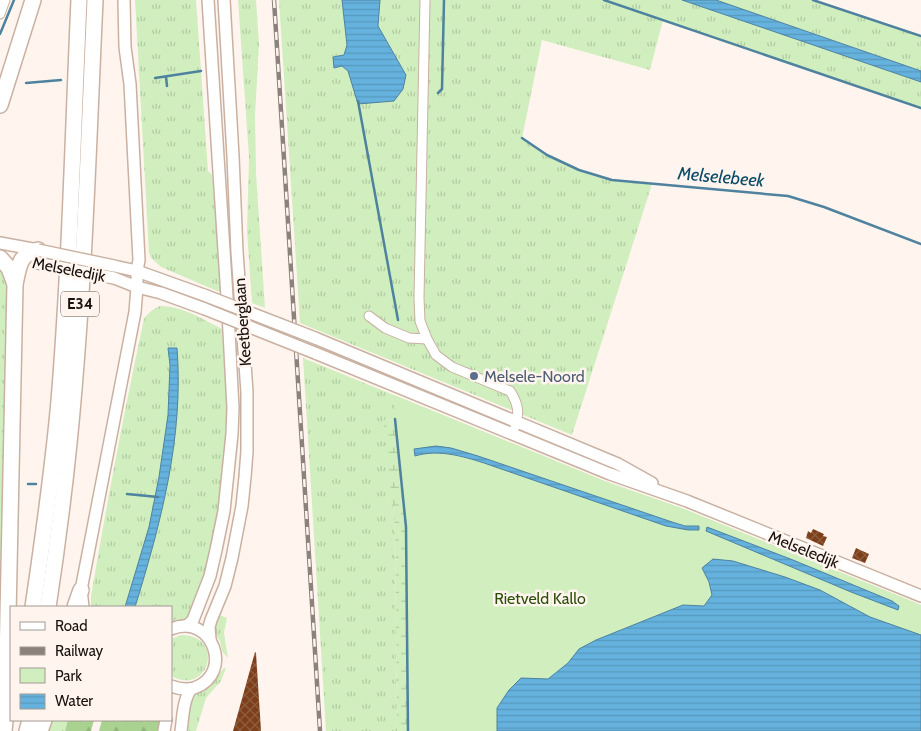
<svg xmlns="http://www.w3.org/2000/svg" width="921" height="731" viewBox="0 0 921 731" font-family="Cabin,sans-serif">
<defs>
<pattern id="grass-tufts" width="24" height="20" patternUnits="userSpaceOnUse" patternTransform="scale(1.25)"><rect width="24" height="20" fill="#d0eebe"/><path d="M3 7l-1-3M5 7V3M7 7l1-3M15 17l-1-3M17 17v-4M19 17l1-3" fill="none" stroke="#b2cba2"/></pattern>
<pattern id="forest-firs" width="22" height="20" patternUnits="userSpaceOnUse" patternTransform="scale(1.25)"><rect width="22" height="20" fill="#a9d290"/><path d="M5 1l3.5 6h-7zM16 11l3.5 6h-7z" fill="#91b37b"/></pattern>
<pattern id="wetland-marsh" width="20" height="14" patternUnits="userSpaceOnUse" patternTransform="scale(1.25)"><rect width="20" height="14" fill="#d0eebe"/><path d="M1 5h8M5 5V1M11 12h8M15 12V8" fill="none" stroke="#b2cba2"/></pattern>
<pattern id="water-rules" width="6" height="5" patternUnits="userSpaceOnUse" patternTransform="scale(1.25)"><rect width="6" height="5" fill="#65b2de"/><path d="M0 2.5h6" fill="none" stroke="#5798bd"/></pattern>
<pattern id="building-cross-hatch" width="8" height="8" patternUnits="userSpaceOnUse" patternTransform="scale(1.25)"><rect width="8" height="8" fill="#7d3f19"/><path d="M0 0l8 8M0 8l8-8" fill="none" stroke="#8c5d40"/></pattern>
</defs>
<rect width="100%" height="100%" fill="#fff5ee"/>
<g fill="url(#grass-tufts)">
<path d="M135,0H196L208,171L212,175L222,293L161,267L151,258L149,253Z"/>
<path d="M238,0H256L259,44L255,115L256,173L265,308L252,303L247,231L249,157Z"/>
<path d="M279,0H342L347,45L344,55L334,57V68L342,66L348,71L406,74L378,26L380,0H682L921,82V108L663,20L650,70L542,40L522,138C549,157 579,175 613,180C626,182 639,183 652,184L572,435L300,323Z"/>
<path d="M716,0H813L921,36V71Z"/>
<path d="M0,269L6,273L9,289L2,542L0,651Z"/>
<path d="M160,306C182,306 203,319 222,329L227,409V434L219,511L205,575L189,616L186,619L171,621V607H91V596C107,503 124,411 144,319C148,313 153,309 160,306Z"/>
<path d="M303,358L607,482L684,509L921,605L408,731L395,419L384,420L395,527L397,731H326Z"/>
<path d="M217,614L227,618L224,633L228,658L222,651L220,641L215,634L214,625Z"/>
<path d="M181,635C226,635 209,697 171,676V639Z"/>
<path d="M224,668H226L221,681L206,698L196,731H187C187,720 184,705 193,697C197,693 205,691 210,687C216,682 218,674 224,668Z"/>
<path d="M51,720H68L65,731H48Z"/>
</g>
<g fill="url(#forest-firs)">
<path d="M68,720H94L91,731H65Z"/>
<path d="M102,720H163L161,731H99Z"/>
</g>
<path fill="url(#wetland-marsh)" d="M395,419L406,527L408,731H397L395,527L383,420Z"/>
<path fill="#d0eebe" d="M394,395L607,482L684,509L921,605V731H408L406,527L395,419Z"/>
<g fill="url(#water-rules)" stroke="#4e829f">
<path d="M342,0H380L378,26L406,75L403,89L394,101L358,104L348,71L342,66L334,68L333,57L344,55L347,45Z"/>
<path d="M682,0H716L921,71V82Z"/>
<path d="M168,348H177C184,436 161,523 135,607H125L149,527L159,477L168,415L170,365Z"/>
<path d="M436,446L451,448L478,456L672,522L685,526H699V530H688L666,526L484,463C462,456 438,449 415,456L414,449Z"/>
<path d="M707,527L793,560L892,601L899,606L898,610L851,592L706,531Z"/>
<path d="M713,559L733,561L785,577L820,590L870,617L921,635V731H497V708L509,690L521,678L548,679L568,663L579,649L596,640L683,605L704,606L712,595L709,582L702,568Z"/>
</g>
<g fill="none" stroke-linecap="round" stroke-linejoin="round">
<g stroke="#4e829f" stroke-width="2.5">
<path d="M604,0L921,108"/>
<path d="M813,0L921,36"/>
<path d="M0,34L14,0"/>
<path d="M166,77L167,86"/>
<path d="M155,78L201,71"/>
<path d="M26,83L61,80"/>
<path d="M438,93L442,89L444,0"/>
<path d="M358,101L398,320"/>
<path d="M522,138L547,155L579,170L612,180L788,196L824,207L921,244"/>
<path d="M395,419L406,527L408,731"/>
<path d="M28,484H36"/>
<path d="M127,494L158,497"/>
</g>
</g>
<g fill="url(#building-cross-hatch)">
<path d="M813,529L824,534L823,536L827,537L823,546L806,538L808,531L811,533Z"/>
<path d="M856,548L869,554L865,563L852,558Z"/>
<path d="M255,652L256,653L261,731H233Z"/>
</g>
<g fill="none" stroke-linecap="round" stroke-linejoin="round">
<g stroke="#c9b1a2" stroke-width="11">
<g id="minor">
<path d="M425,0L419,298L420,321L427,339L436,355L452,367L510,391C518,403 520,413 515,427"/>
<path d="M0,14L5,0"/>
<path d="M369,316L385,328L409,338L427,339"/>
</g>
</g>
<g stroke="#c9b1a2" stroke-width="14">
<g id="secondary">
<path d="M0,243L38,250"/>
<path d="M114,266L137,271L204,295"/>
<path d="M114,278L137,287L161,293L205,309"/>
<path d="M315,338L618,464L652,483"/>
<path d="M315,353L610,474L687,501L921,596"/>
<path d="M83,607L81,590L135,312L137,287V271L139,260L130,84L125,47L124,0"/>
<path d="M184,626L188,625L193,620L210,576L216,550L224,511L232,434L233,408L228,313L208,0"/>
<path d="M171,629C212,612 235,674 194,688C186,690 179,689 171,686"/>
<path d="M210,639L209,627L211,620L225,586L232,558L242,506L245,477L247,451V392L237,252L233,156L224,0"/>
<path d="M164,731L166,720"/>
<path d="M181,731C183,717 183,700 191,689"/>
</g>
</g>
<g stroke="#c9b1a2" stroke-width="18">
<g id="motorway">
<path d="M0,105L33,0"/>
<path d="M0,258L9,268L15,284"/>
<path d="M33,607C43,539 53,470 59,401C70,267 73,134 79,0"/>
<path d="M48,607C59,535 68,462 74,389C85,260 89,130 95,0"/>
<path d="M75,607L81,590"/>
<path d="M4,731L6,710L15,284C19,268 18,254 38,250"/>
<path d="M27,731L30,720"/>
<path d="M40,731L44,720"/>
</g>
</g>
<use href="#minor" stroke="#fff" stroke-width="9"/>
<use href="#secondary" stroke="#fff" stroke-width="11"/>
<use href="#motorway" stroke="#fff" stroke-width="15"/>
<g stroke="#8b827c" stroke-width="4.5">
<path id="rail" d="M274,0L320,731"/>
</g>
<use href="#rail" stroke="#fff5ee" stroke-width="2.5" stroke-dasharray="8" stroke-linecap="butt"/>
<g stroke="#c9b1a2" stroke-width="14" stroke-linecap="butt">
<g id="secondary-bridge">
<path d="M38,250L114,266"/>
<path d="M37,263L114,278"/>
<path d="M204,295L315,338"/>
<path d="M205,309L315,353"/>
</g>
</g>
<use href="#secondary-bridge" stroke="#fff" stroke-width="11"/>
</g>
<circle fill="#5c6f8a" stroke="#fff5ee" stroke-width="2" cx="474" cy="376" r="5"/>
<g text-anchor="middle" stroke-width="5" stroke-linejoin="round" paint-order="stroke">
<rect fill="#fff5ee" stroke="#5e5550" stroke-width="1" x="61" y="291.5" width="38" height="25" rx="4"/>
<g font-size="15" font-weight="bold" fill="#19110c">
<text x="80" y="309">E34</text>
</g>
<g font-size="16" fill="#19110c" stroke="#fff5ee">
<text transform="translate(69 269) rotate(11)" y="6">Melseledijk</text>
<text transform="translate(242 322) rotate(-94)" y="6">Keetberglaan</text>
<text transform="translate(804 549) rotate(22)" y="6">Melseledijk</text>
</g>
<g font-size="16" fill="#4e5e75" stroke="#fff5ee" text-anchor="start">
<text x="484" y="382">Melsele-Noord</text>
</g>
<g font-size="16" fill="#2b4f0a" stroke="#fff5ee">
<text x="540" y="604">Rietveld Kallo</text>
</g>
<g font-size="18" font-style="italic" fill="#0b4b69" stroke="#fff5ee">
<text transform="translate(721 177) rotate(5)" y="6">Melselebeek</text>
</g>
</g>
<rect x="10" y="606" width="162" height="115" fill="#fff5ee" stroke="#a39a94"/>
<rect x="20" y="622" width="25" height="8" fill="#ffffff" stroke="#a39a94"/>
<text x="55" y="631" font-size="15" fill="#19110c">Road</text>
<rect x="20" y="647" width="25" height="8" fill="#8b827c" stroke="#a39a94"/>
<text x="55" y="656" font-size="15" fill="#19110c">Railway</text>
<rect x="20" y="668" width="25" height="15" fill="#d0eebe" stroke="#a39a94"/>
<text x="55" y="681" font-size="15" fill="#19110c">Park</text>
<rect x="20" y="694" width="25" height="15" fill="url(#water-rules)" stroke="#a39a94"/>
<text x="55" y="706" font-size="15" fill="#19110c">Water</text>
</svg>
